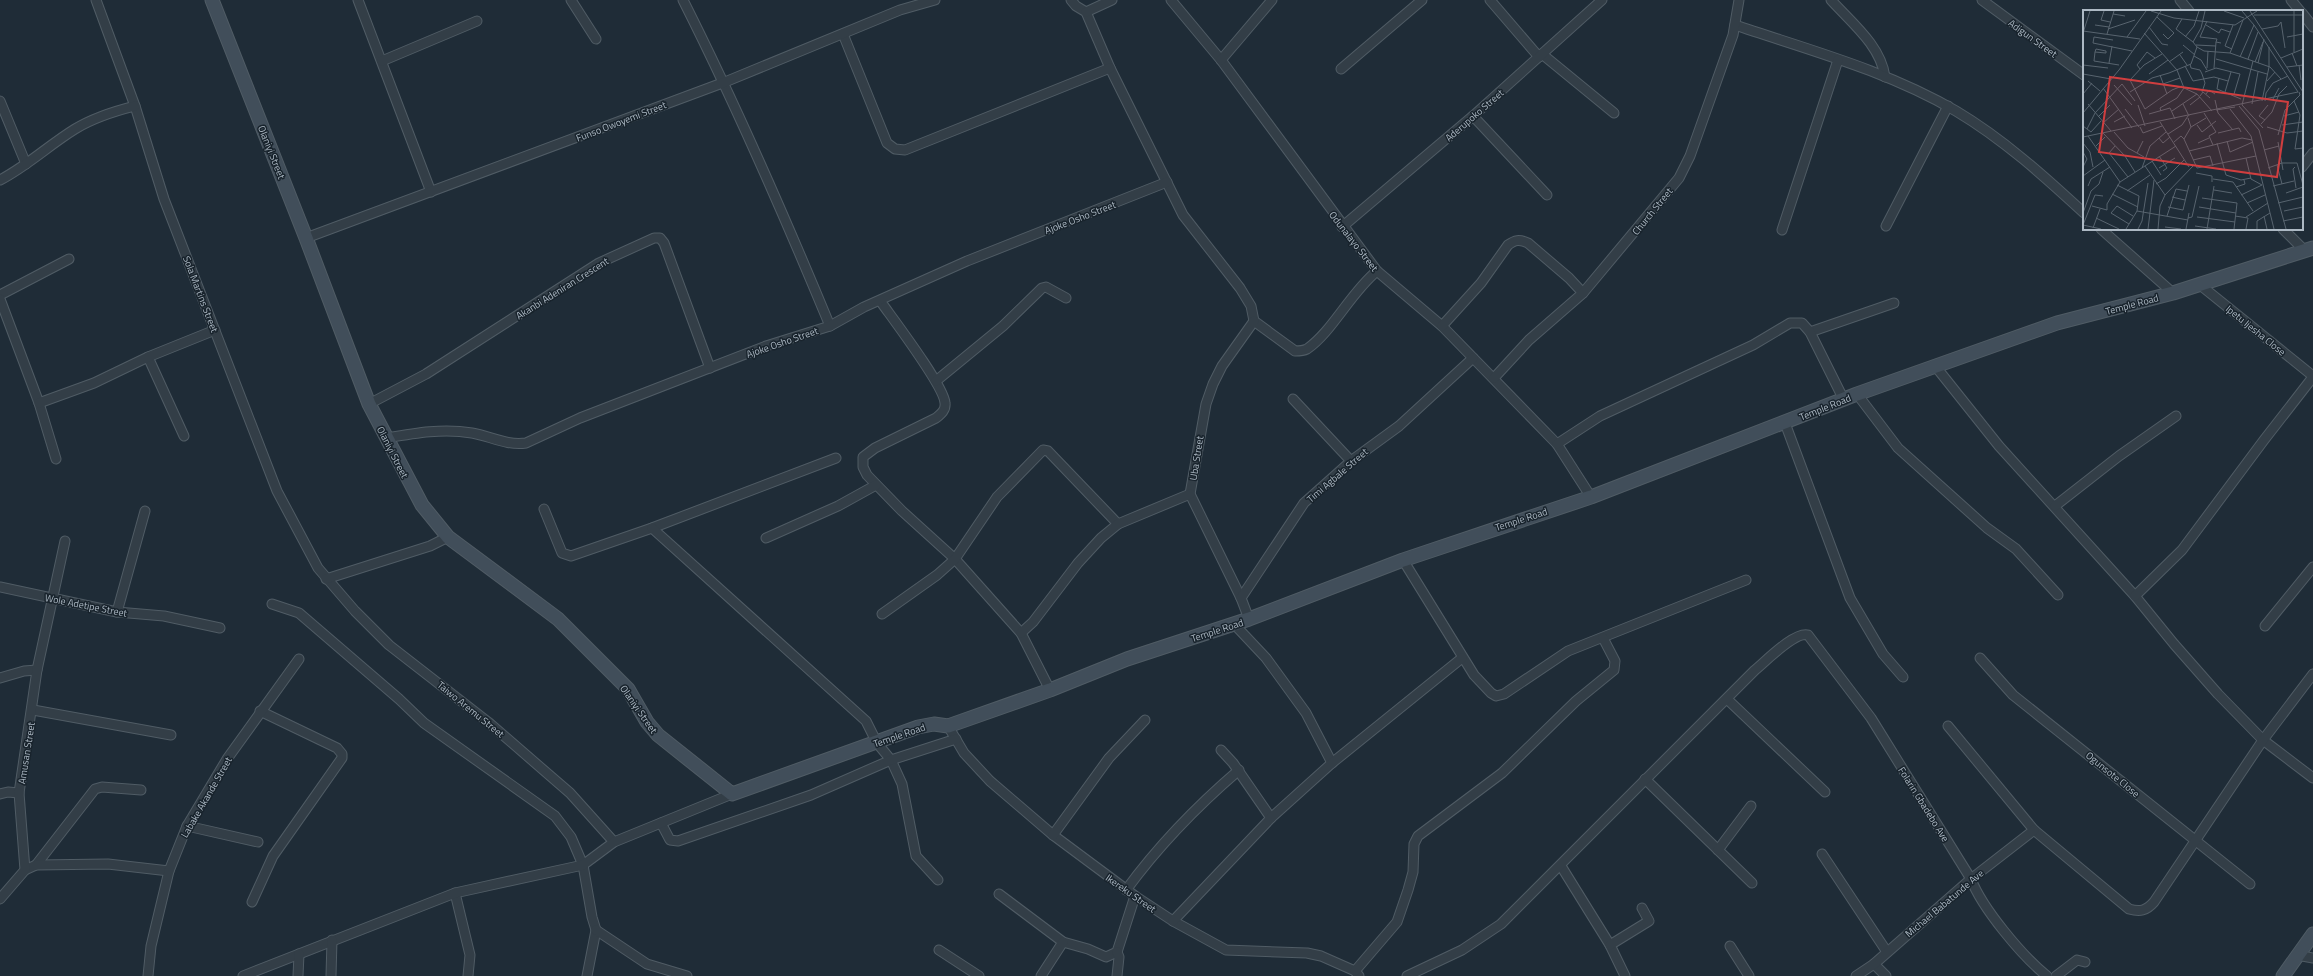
<svg xmlns="http://www.w3.org/2000/svg" width="2313" height="976" viewBox="0 0 2313 976" font-family="'Titillium Web',sans-serif">
<rect width="100%" height="100%" fill="#1f2c37"/>
<g fill="none" stroke-linecap="round" stroke-linejoin="round">
<g stroke="#505c65" stroke-width="11">
<g id="street">
<path d="M96,0L135,106L164,199L277,491L318,568L355,611L389,645L488,722L570,793L614,842"/>
<path d="M358,0L431,192"/>
<path d="M571,0L596,39"/>
<path d="M683,0C737,107 784,215 830,326"/>
<path d="M1071,0L1076,6L1086,12L1110,68L1183,215L1240,288L1251,306L1254,321L1295,351C1299,351 1303,351 1307,349C1332,332 1351,292 1377,271"/>
<path d="M1171,0L1221,60L1377,271L1442,326L1557,444L1591,497"/>
<path d="M1490,0L1539,57"/>
<path d="M1831,0C1852,23 1881,46 1885,77"/>
<path d="M1982,0L2084,75"/>
<path d="M2180,0L2189,11"/>
<path d="M2291,0L2300,11"/>
<path d="M1086,12L1112,0"/>
<path d="M2302,13L2313,27"/>
<path d="M1735,25C1809,50 1888,71 1956,111C2003,139 2044,176 2084,213"/>
<path d="M843,34L887,143L895,149L905,150L1110,68"/>
<path d="M1542,54L1614,113"/>
<path d="M1221,60L1272,0"/>
<path d="M382,61L477,21"/>
<path d="M1341,69L1422,0"/>
<path d="M0,101L26,164"/>
<path d="M1473,116L1547,195"/>
<path d="M2302,167L2313,153"/>
<path d="M0,180C27,166 49,145 75,129C93,118 115,111 135,106"/>
<path d="M1886,226L1948,106"/>
<path d="M1342,227L1473,116L1602,0"/>
<path d="M2101,229L2173,293"/>
<path d="M2283,229L2305,251"/>
<path d="M1782,230L1838,60"/>
<path d="M306,238L725,82L900,10L935,0"/>
<path d="M2199,284L2313,376"/>
<path d="M0,295L69,259"/>
<path d="M0,299L39,403L56,459"/>
<path d="M881,302C893,319 944,386 945,403C946,410 941,414 936,418L875,448L863,457V467L867,475L902,511L955,559L1021,633L1050,690"/>
<path d="M1442,326L1481,283L1508,245C1515,240 1519,239 1528,243L1569,278L1583,293"/>
<path d="M1810,332L1894,303"/>
<path d="M148,357L184,436"/>
<path d="M1936,367L1999,446L2135,596L2174,644L2218,694L2263,740L2313,778"/>
<path d="M1494,378L1529,340L1583,293L1679,178L1690,156L1733,35L1739,0"/>
<path d="M936,381L1003,326L1042,288L1046,287L1066,298"/>
<path d="M1857,394L1898,448L1987,528L2016,549L2058,595"/>
<path d="M1293,399L1351,461"/>
<path d="M39,403L94,383L148,357L215,330"/>
<path d="M369,404L426,374L599,263L654,238H660L664,243L710,368"/>
<path d="M1785,423L1850,598L1883,654L1903,677"/>
<path d="M386,438C415,433 443,428 472,433C490,436 507,446 526,443L580,418L766,346L830,326L864,307L967,261L1167,182"/>
<path d="M1557,444L1600,416L1753,345L1790,323H1802L1810,332L1844,400"/>
<path d="M2055,506L2119,456L2176,416"/>
<path d="M544,509L562,553L571,556L652,528L836,458"/>
<path d="M652,528L866,721L877,743L891,760L902,784L916,856L938,880"/>
<path d="M766,538L838,506L876,485"/>
<path d="M1403,560L1474,675L1491,693L1496,696L1504,694L1568,651L1746,580"/>
<path d="M326,579L430,546L448,537"/>
<path d="M0,587L117,612L164,616L220,628"/>
<path d="M2135,596L2182,550L2264,440L2313,377"/>
<path d="M1241,598L1190,494L1206,404L1213,384L1222,366L1254,321"/>
<path d="M272,604L299,613L399,699L424,723L555,816L571,837L583,865L592,917L596,930L587,976"/>
<path d="M117,612L145,511"/>
<path d="M882,614L937,575L955,559L997,497L1043,450L1048,451L1118,524"/>
<path d="M1249,619L1241,598L1304,503L1351,461L1399,426L1473,358"/>
<path d="M1234,624L1266,658L1306,713L1332,763"/>
<path d="M2265,626L2313,567"/>
<path d="M1021,633L1033,622L1078,563L1101,538L1118,524L1190,494"/>
<path d="M1980,658L2013,695L2250,884"/>
<path d="M0,678L24,671L37,670"/>
<path d="M1727,699L1825,792"/>
<path d="M33,710L171,735"/>
<path d="M948,726L964,753L990,781L1053,835L1135,896L1173,921L1226,950L1307,953L1321,956L1355,971L1359,976"/>
<path d="M1948,726L2034,830L2129,909C2140,912 2146,911 2154,902L2263,740L2313,674"/>
<path d="M1221,750L1233,763L1271,818"/>
<path d="M1645,779L1752,883"/>
<path d="M0,794L8,792L19,793"/>
<path d="M661,823L670,840L678,841L811,795L891,760L956,739"/>
<path d="M187,826L258,842"/>
<path d="M1053,835L1109,758L1145,720"/>
<path d="M1718,850L1751,806"/>
<path d="M1822,854L1887,952"/>
<path d="M36,865L95,789L102,787L141,790"/>
<path d="M1561,866L1610,945L1625,976"/>
<path d="M25,870L36,865L108,864L169,871"/>
<path d="M1126,890C1159,845 1197,806 1239,770"/>
<path d="M455,893L470,955L468,976"/>
<path d="M999,894L1063,942L1088,949L1106,957L1117,952L1135,896"/>
<path d="M0,899L25,870L19,793L37,670L65,541"/>
<path d="M252,902L273,856L342,758V754L337,748L260,711"/>
<path d="M1173,921L1271,818L1332,763L1462,658"/>
<path d="M596,930L647,964L687,976"/>
<path d="M1610,945L1649,921L1642,908"/>
<path d="M1730,946L1749,976"/>
<path d="M939,950L979,976"/>
<path d="M1117,952L1119,957L1117,976"/>
<path d="M2297,955L2313,958"/>
<path d="M1874,964L1886,976"/>
<path d="M1355,971L1397,922L1408,890L1413,872L1414,844L1418,836L1502,773L1576,701L1614,670L1615,661L1603,638"/>
<path d="M148,976L151,946L169,871L187,826L227,759L299,659"/>
<path d="M243,976L455,893L583,865L614,842L732,794"/>
<path d="M298,976L299,954"/>
<path d="M331,976L332,940"/>
<path d="M1041,976L1063,942"/>
<path d="M1407,976L1462,950L1501,924L1755,670C1765,662 1795,631 1808,635L1871,718L1971,879C1982,908 2022,956 2047,976"/>
<path d="M1856,976L1874,964L1971,879L2034,830"/>
<path d="M2056,976L2077,960L2085,962"/>
</g>
</g>
<g stroke="#505c65" stroke-width="15">
<g id="secondary">
<path d="M212,0L306,238L369,404L422,505L448,537L558,619L628,689L647,722L658,735L732,794L918,727L934,724L948,726L1050,690L1127,659L1249,619L1403,560L1591,497L1857,394L2057,323L2173,293L2313,248"/>
<path d="M2283,976L2313,934"/>
</g>
</g>
<use href="#street" stroke="#333e47" stroke-width="9"/>
<use href="#secondary" stroke="#414e5a" stroke-width="13"/>
</g>
<g text-anchor="middle" stroke-width="3" stroke-linejoin="round" paint-order="stroke">
<g font-size="10" fill="#adb9c4" stroke="#18232c">
<text transform="translate(2033 38) rotate(36)" y="4">Adigun Street</text>
<text transform="translate(1474 115) rotate(-41)" y="4">Aderupoko Street</text>
<text transform="translate(621 121) rotate(-21)" y="4">Funso Owoyemi Street</text>
<text transform="translate(272 152) rotate(68)" y="4">Olaniyi Street</text>
<text transform="translate(1652 211) rotate(-51)" y="4">Church Street</text>
<text transform="translate(1080 217) rotate(-21)" y="4">Ajoke Osho Street</text>
<text transform="translate(1354 241) rotate(52)" y="4">Odunalayo Street</text>
<text transform="translate(562 288) rotate(-32)" y="4">Akanbi Adeniran Crescent</text>
<text transform="translate(201 294) rotate(69)" y="4">Sola Martins Street</text>
<text transform="translate(2132 304) rotate(-15)" y="4">Temple Road</text>
<text transform="translate(2256 330) rotate(39)" y="4">Ipetu Ijesha Close</text>
<text transform="translate(782 342) rotate(-19)" y="4">Ajoke Osho Street</text>
<text transform="translate(1825 407) rotate(-22)" y="4">Temple Road</text>
<text transform="translate(393 452) rotate(63)" y="4">Olaniyi Street</text>
<text transform="translate(1196 458) rotate(-81)" y="4">Uba Street</text>
<text transform="translate(1337 475) rotate(-41)" y="4">Timi Agbale Street</text>
<text transform="translate(1521 519) rotate(-18)" y="4">Temple Road</text>
<text transform="translate(86 605) rotate(11)" y="4">Wole Adetipe Street</text>
<text transform="translate(1217 630) rotate(-18)" y="4">Temple Road</text>
<text transform="translate(471 709) rotate(39)" y="4">Taiwo Aremu Street</text>
<text transform="translate(639 709) rotate(55)" y="4">Olaniyi Street</text>
<text transform="translate(899 735) rotate(-19)" y="4">Temple Road</text>
<text transform="translate(26 753) rotate(-81)" y="4">Amusan Street</text>
<text transform="translate(2113 774) rotate(39)" y="4">Ogunsote Close</text>
<text transform="translate(206 797) rotate(-60)" y="4">Labake Akande Street</text>
<text transform="translate(1924 804) rotate(58)" y="4">Folarin Gbadebo Ave</text>
<text transform="translate(1131 893) rotate(35)" y="4">Ikereku Street</text>
<text transform="translate(1944 903) rotate(-40)" y="4">Michael Babatunde Ave</text>
</g>
</g>
<g transform="translate(2083 10)">
<rect width="220" height="220" fill="#1f2c37"/>
<path fill="none" stroke="#58646f" stroke-width="1" d="M21,1L18,10L27,12M68,1L91,8L152,15L174,1M141,1L161,8M167,1L220,82M211,1V42M30,4L42,6M171,5H220M74,7L91,23L85,29L80,24M99,9L93,19L110,32M124,11L117,27L134,29L133,32M12,15L26,17M123,15L136,23L138,19L147,22M66,17L79,34L85,35M25,19L52,10M179,19L195,16L198,12L202,38M0,21L57,29M0,23L7,1M61,23L94,60L101,78L114,84L129,101M24,24L31,1M44,27L63,1M102,27L111,16L116,1M204,27L220,24M30,30L11,27L10,33L49,41M100,35L112,45M113,35L133,36M114,37L121,41L147,43L187,57L198,69M13,39L23,41V43L12,42ZM149,39L142,36L150,15M12,42L11,51L36,55M147,43L160,10M209,43L214,56M79,44L61,55L47,70L62,99L89,80L99,76M97,45L104,55M111,46L118,50L124,60M157,47L171,15L159,1M198,48L220,39M133,49L184,64M165,49L175,22M170,51L159,95L180,118M86,52L100,42M172,52L180,32M26,53L29,36M175,53L181,29M107,54L108,58L117,60L119,64L122,73L119,82M0,55L25,58M216,55L218,70M102,56L110,71L131,67L145,71M204,57L220,55M124,58L125,41M131,58L133,32L138,33M57,59L54,55L64,42L72,48M122,62L133,58L157,64L151,84M86,63L108,54L114,37L110,32L118,18L122,1M0,64L28,69M66,64L85,50M77,65L84,84M136,68L134,79L158,89M5,71L17,81M184,71L192,62M80,74L97,68M31,75L49,95M20,78L49,118M47,82L69,68L86,63M142,82L148,62M0,84L9,73M123,84L126,80L132,84M117,86L120,82L127,88M190,89L196,78M132,90L135,103L150,120M179,91L186,57V37M182,91L183,83L190,73L205,66M211,91L217,105L212,139L220,138M5,94L28,121M100,94L106,106M169,94L175,62M55,95L62,116M107,95L117,87M156,96L176,120L203,219M42,99L56,117M147,99L168,126L191,219M133,100L152,97M78,101L77,98L94,88L101,78M89,101L114,84M0,103L36,60L78,1M121,103L133,122L126,126L130,135M66,104L87,98L92,109M201,106L216,102M15,107L27,95M182,110L176,106L185,95M31,112L42,106M77,112L106,157M20,113L36,99M178,114L189,102L196,84L204,76M114,115L119,122L133,111M199,115L220,112M0,116L8,122L18,111M57,117L60,123L79,116M108,117L123,108M184,117L204,123L220,121M4,119L12,103L39,74L52,91M31,122L45,138L61,147M20,123L42,146L52,162M135,123L156,118L158,122M85,124L99,115L105,106M195,125L202,100L217,85L216,82M5,126L37,172M0,127L215,82L171,15M76,128L80,133L87,127M101,129L108,117L105,108M144,131L147,142L170,132M91,132L98,126L101,129L114,158L173,146M195,132L200,160M0,133L7,142L10,157M115,133L126,128M134,133L143,165L158,170L168,168M13,136L22,127M32,136L26,143L45,167M181,140L196,136M106,141L159,128L169,130M0,142L4,149L0,157M54,143L60,131M76,146L84,158L80,161M163,148L168,169L179,175M110,150L127,146L130,156M69,151L78,165M214,153L220,175M194,155L199,174M62,156L82,185M212,157L210,159L213,178M59,158L67,136L83,122M76,158L92,148M185,158L199,153H214M113,163L129,166V172M0,166L22,150M130,169L150,172L170,201M73,174L83,168L101,150M34,175L56,186L54,201L43,219M5,176L8,169L27,157M190,176L211,171M153,177L162,174L161,170M131,180L149,183M44,181L67,165M203,183L220,177M29,184L55,197M158,185L179,175M89,187L102,190M119,188L154,193L151,219M164,193L182,185M195,193L220,187M9,196L24,200V194L37,172L93,136M85,197L100,200L106,175M116,197L153,203M54,201L105,210M201,201L220,197M0,203L8,181L16,174L20,162M84,206L93,179L104,181M152,206L165,208L163,219M181,206L184,219M114,207L152,212M163,207L185,193M13,208L36,219M105,208L109,207L116,176M200,211L220,207M46,214L28,203L34,196L50,206M0,215L12,185L20,186M0,215L18,219M112,216L133,219M82,217L98,219M10,218L17,199M55,219L59,211L65,173M65,219L71,170M75,219L77,196L82,185L111,155M103,219L106,203M124,219L131,176M174,219V211L187,203"/>
<path fill="#d03e3f" fill-opacity="0.15" stroke="#d03e3f" stroke-width="2" d="M27,67L205,92L194,167L16,142Z"/>
<rect width="220" height="220" fill="none" stroke="#adb9c4" stroke-width="2"/>
</g>
</svg>
